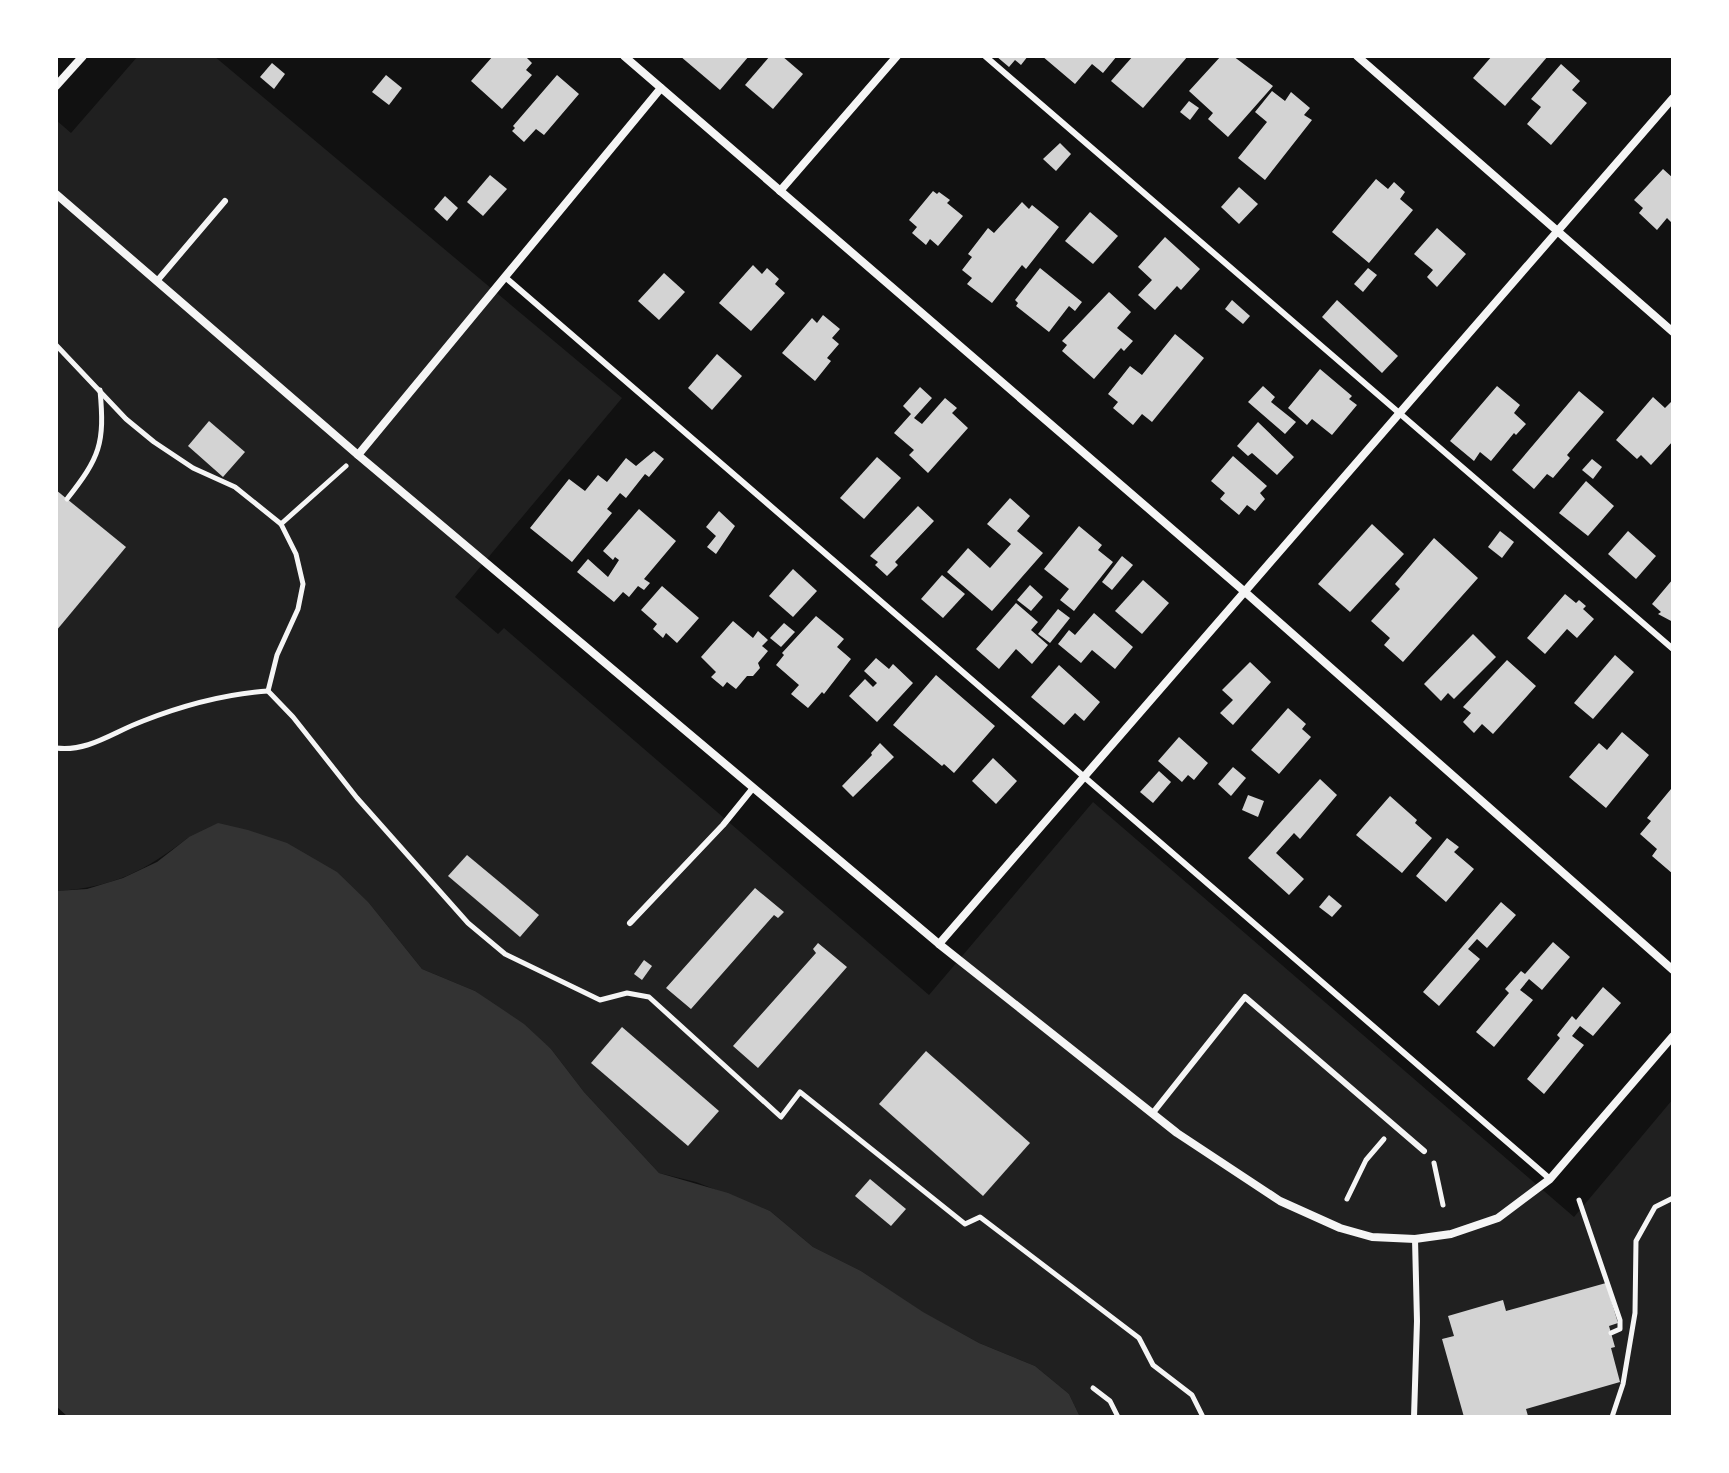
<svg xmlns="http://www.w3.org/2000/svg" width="1729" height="1473" viewBox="0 0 1729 1473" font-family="Poppins,sans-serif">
<rect width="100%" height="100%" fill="#111"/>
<path fill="#202020" d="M138,56H214L622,398L455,597L498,634L504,628L929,995L1093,802L1574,1217L1673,1099V1417H1080L1069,1394L1035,1366L979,1343L922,1312L861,1271L813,1247L770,1211L696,1182L659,1173L584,1092L551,1049L475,991L422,969L369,903L189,837C145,871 113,888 56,891V120L71,133Z"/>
<path fill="#333" d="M218,823L248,830L287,843L337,872L369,903L422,969L475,991L524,1024L551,1049L584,1092L659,1173L728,1193L770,1211L813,1247L861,1271L923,1312L979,1343L1035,1366L1069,1394L1080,1417H68L56,1406V891L87,889L123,878L157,862L189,837Z"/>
<g fill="#d3d3d3">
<path d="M493,56H525L532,63L526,70L532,75L502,109L471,81Z"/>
<path d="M680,56H749L720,90Z"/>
<path d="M770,56H782L803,74L773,109L745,85Z"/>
<path d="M996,56H1028L1021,65L1015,60L1009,67Z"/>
<path d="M1042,56H1117L1103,73L1092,64L1075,84Z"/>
<path d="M1133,56H1188L1143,108L1111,81Z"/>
<path d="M1221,56H1233L1273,86L1228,137L1208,119L1213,113L1189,91Z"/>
<path d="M1492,56H1548L1505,106L1473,78Z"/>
<path d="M272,63L285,74L274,89L260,77Z"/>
<path d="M1561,64L1580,81L1572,90L1587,103L1551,145L1527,124L1541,107L1531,99Z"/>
<path d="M386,75L402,88L389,105L372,92Z"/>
<path d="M557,75L579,94L544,135L536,129L524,142L512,131L515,128L513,126Z"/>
<path d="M1272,91L1285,101L1291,92L1310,108L1304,115L1312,120L1265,180L1238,158L1267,122L1255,112Z"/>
<path d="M1189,101L1199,108L1190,120L1180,112Z"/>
<path d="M1060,143L1071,154L1056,171L1043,159Z"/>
<path d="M1663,169L1673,178V224L1667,218L1657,230L1639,213L1643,208L1634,200Z"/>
<path d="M490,175L507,189L483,216L467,202Z"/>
<path d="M1376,179L1388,189L1394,182L1405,192L1400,199L1413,210L1369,263L1332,232Z"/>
<path d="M1239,187L1258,204L1239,224L1221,207Z"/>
<path d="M933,191L937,194L939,192L950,200L947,203L963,216L938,246L930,239L926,245L912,233L917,227L909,220Z"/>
<path d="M445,196L458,208L447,221L434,209Z"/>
<path d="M1022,202L1029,209L1032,205L1059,227L1026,269L1022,265L992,303L967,284L972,278L962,270L972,257L968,254L988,228L994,233Z"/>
<path d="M1090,212L1118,236L1093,264L1065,241Z"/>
<path d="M1437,228L1466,254L1437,287L1427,277L1433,270L1414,254Z"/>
<path d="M1165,237L1200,269L1181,290L1177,286L1155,310L1138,295L1152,280L1138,267Z"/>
<path d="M753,265L762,274L767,268L779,279L775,284L785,293L751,331L719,303Z"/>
<path d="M1040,268L1082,302L1075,311L1069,306L1049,332L1016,306L1018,303L1015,300Z"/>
<path d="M1368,268L1377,275L1363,292L1354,284Z"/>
<path d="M664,273L685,292L659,320L638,301Z"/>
<path d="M1109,292L1131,312L1117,328L1133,341L1124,351L1121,348L1094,379L1062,351L1067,345L1062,341Z"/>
<path d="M1232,300L1250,316L1243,324L1225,309Z"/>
<path d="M1337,300L1398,356L1382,373L1322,317Z"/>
<path d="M823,315L840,329L832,338L839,344L827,358L831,361L815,381L782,353L812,318L817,323Z"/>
<path d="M1175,334L1204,358L1152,422L1142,414L1133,425L1113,408L1118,402L1108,394L1130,366L1142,375Z"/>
<path d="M717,354L742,376L712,410L688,388Z"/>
<path d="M1320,369L1352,396L1349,399L1357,405L1332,435L1312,419L1307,425L1288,408Z"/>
<path d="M1263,386L1275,397L1271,402L1296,422L1285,434L1248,402Z"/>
<path d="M1497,386L1520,405L1514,413L1526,424L1516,435L1514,433L1491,461L1480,452L1474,461L1450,441Z"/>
<path d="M920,387L932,398L914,418L922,424L945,398L957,408L952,413L968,428L928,473L909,455L914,450L894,433L911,414L903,406Z"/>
<path d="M1579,391L1604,412L1567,455L1570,458L1553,478L1547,474L1534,489L1512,470Z"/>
<path d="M1653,397L1665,408L1673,400V441L1651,465L1641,455L1637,459L1616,440Z"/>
<path d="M209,421L245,452L223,477L188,446Z"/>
<path d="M1258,422L1294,457L1277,475L1252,453L1248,456L1237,446Z"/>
<path d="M654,451L664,459L649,477L645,474L626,498L620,493L607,509L612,513L572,562L530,528L569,479L585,491L598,475L607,482L626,458L636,466Z"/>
<path d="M1233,456L1267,486L1260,493L1265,499L1255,511L1247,505L1239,515L1220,499L1225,493L1211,481Z"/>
<path d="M877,457L901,478L864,519L840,498Z"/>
<path d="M1592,459L1602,467L1593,479L1582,470Z"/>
<path d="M1586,481L1614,506L1588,536L1559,513Z"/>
<path d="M56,490L126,547L56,631Z"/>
<path d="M1010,498L1030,516L1017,531L1043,553L992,611L947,572L968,548L990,568L1011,544L987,524Z"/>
<path d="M918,506L934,521L895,562L898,565L887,576L875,565L878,562L870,556Z"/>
<path d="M639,509L676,541L644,579L650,583L644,590L638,586L629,597L623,592L614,602L577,572L588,559L608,577L619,560L615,557L613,560L603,551Z"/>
<path d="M719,511L735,526L716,554L707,547L716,536L706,527Z"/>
<path d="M1372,524L1404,554L1350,612L1318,584Z"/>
<path d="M1079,526L1102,545L1098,550L1113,562L1074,611L1060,600L1069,589L1044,569Z"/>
<path d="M1500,531L1514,542L1502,558L1488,547Z"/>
<path d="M1628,531L1656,556L1636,579L1608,554Z"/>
<path d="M1434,538L1478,578L1403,662L1384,645L1390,638L1371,621L1400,589L1395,584Z"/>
<path d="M1122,556L1133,565L1112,590L1102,582Z"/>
<path d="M793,569L817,591L793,617L769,596Z"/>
<path d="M942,575L965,594L943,618L921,599Z"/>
<path d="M1673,579V622L1658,614L1661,612L1652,604Z"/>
<path d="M1143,580L1169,603L1142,634L1115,611Z"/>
<path d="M1030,585L1043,597L1031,611L1017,600Z"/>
<path d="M662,586L699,618L677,643L666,633L663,638L653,629L657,624L641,610Z"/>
<path d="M1565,594L1576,603L1579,600L1586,606L1583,609L1594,619L1577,638L1567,629L1545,654L1527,638Z"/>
<path d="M1016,603L1038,622L1031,630L1048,645L1032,664L1016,649L999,669L976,649Z"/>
<path d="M1058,609L1070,618L1050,643L1038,634Z"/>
<path d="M1094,613L1133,647L1115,669L1092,650L1081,663L1058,644L1069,630L1075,635Z"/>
<path d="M816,616L844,639L837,647L851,659L824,694L822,692L808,708L791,694L799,685L776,665L784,655L782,653Z"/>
<path d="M733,621L753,638L758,631L768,640L762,646L768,651L758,663L760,668L753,676H747L736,689L727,682L723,687L711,677L716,672L701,657Z"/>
<path d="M784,623L795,632L781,647L770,638Z"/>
<path d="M1473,634L1496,657L1454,699L1448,693L1441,701L1424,684Z"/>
<path d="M1615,655L1634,672L1593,719L1574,703Z"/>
<path d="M876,658L889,669L893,664L913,683L877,722L849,696L865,679L873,687L877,683L864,671Z"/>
<path d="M1507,660L1536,686L1493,734L1482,724L1474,733L1463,722L1471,713L1463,707Z"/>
<path d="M1250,662L1271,682L1233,725L1220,713L1233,700L1222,690Z"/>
<path d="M1059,665L1100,702L1084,721L1075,713L1064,725L1031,697Z"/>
<path d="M936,675L995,726L954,773L944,764L942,766L893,725Z"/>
<path d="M1288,708L1306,724L1302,729L1311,737L1279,774L1251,750Z"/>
<path d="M1622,732L1649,755L1606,808L1569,777L1599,743L1607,750Z"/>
<path d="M1179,737L1208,763L1194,780L1188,775L1182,782L1158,761Z"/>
<path d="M880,743L894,757L853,797L842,786L872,755L871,753Z"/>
<path d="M993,758L1017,781L996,804L972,781Z"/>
<path d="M1233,767L1246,778L1231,796L1218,784Z"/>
<path d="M1159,771L1171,782L1153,803L1140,792Z"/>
<path d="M1320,779L1337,795L1300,839L1294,833L1276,853L1304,879L1289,895L1248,858Z"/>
<path d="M1671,789L1673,791V874L1652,856L1657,849L1640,834L1651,821L1647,818Z"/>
<path d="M1248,795L1264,801L1258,817L1242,810Z"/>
<path d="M1390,796L1417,820L1415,823L1432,838L1402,873L1356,835Z"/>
<path d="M1447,838L1459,847L1454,852L1474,869L1446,902L1416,876Z"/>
<path d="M467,855L539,915L520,937L448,876Z"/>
<path d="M755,888L784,912L778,918L774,915L691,1009L666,988Z"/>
<path d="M1329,895L1342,906L1332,917L1319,907Z"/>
<path d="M1501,902L1516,915L1487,948L1477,939L1468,949L1480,959L1439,1006L1423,992Z"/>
<path d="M1553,942L1570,957L1542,990L1529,979L1520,990L1533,1000L1494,1047L1476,1032L1509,993L1505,989L1521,971L1525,974Z"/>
<path d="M818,943L847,967L758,1068L733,1046L816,953L813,949Z"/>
<path d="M644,960L652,966L642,980L634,974Z"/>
<path d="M1603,987L1621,1003L1593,1036L1580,1026L1572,1036L1584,1045L1544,1094L1527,1079L1560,1038L1557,1035L1572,1016L1576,1020Z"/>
<path d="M622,1027L719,1111L688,1146L591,1063Z"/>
<path d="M926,1051L1030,1143L983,1196L879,1104Z"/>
<path d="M870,1179L906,1209L891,1226L855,1196Z"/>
<path d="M1606,1283L1618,1323L1609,1326L1615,1347L1611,1348L1620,1382L1526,1409L1528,1416L1526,1417H1464L1442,1339L1454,1336L1448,1316L1503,1300L1506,1311Z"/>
</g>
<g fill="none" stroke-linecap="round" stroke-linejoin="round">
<g stroke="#f5f5f5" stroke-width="5">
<path d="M56,345L126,419L154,442L193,468L235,487L281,524L296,554L303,584L298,609L277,655L268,691L293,717L357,798L468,923L505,954L600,1000L627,993L649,997L781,1117L800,1092L965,1224L980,1217L1139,1338L1153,1365L1192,1395L1203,1417"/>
<path d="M67,499C100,457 105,444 100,390"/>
<path d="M281,524L346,466"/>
<path d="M56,748C89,752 113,732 143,721C184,705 225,694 268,691"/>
<path d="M1434,1163L1443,1205"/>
<path d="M1347,1199L1366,1160L1384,1139"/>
<path d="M1579,1200L1620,1320V1329L1611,1333"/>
<path d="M1093,1388L1110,1401L1118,1417"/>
<path d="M1612,1417L1623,1384L1635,1313L1636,1241L1655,1207L1673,1198"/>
</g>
<g stroke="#f5f5f5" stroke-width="6">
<path d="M985,56L1673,649"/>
<path d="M505,277L1550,1179"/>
<path d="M157,281L225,201"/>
<path d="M630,923L723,825L753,788"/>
<path d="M1152,1114L1245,997L1424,1151"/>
<path d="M1414,1417L1417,1321L1415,1239"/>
</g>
<g stroke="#f5f5f5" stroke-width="8">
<path d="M624,56L1245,592L1673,970"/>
<path d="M1357,56L1673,332"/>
<path d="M56,86L83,56"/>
<path d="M780,191L897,56"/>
<path d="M56,194L358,455L939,944L1177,1133L1280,1201L1340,1228L1372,1237L1415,1239L1451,1234L1498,1218L1550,1179L1673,1036"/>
<path d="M358,455L661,88"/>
<path d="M939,944L1673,98"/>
</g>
</g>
<rect width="1729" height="1473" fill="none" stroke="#ffffff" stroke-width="116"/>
</svg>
